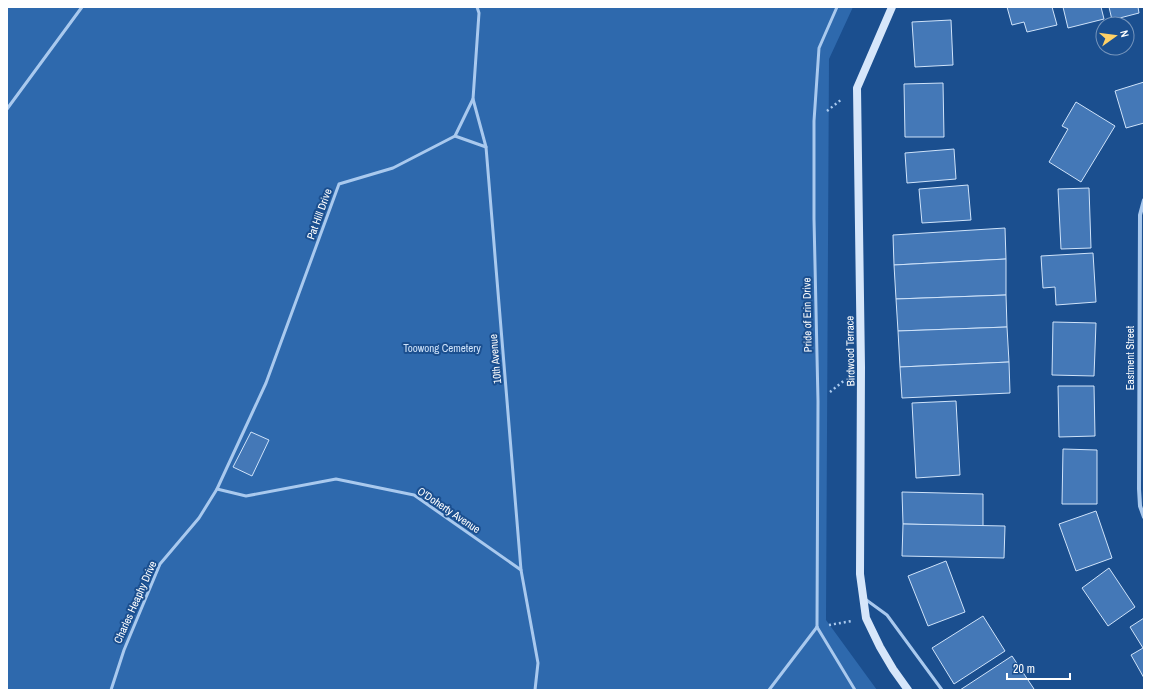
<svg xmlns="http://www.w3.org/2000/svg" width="1151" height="697" viewBox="0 0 1151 697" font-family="'Archivo Narrow',sans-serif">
<rect width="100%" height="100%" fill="#1b4f8f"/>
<path fill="#2e69ad" d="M7,7H853L829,59L826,620L877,690H7Z"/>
<g fill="#4478b7" stroke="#cfe3fa">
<path d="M1007,7H1052L1057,25L1027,32L1024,22L1012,25Z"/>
<path d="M1063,7H1101L1104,19L1068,28Z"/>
<path d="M1109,7H1138L1139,13L1112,20Z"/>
<path d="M951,20L953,65L915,67L912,22Z"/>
<path d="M1144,82V123L1126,128L1115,91Z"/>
<path d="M943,83L944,137H905L904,84Z"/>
<path d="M1076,102L1115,126L1081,182L1049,162L1068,129L1062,126Z"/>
<path d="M954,149L956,179L907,183L905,153Z"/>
<path d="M968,185L971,220L922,223L919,189Z"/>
<path d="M1089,188L1091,248L1061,249L1058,189Z"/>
<path d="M1005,228L1006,259L894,265L893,235Z"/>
<path d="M1093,253L1096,302L1056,305L1055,287L1043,288L1041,256Z"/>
<path d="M1006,259V295L896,299L894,265Z"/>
<path d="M1006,295L1007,327L898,331L896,299Z"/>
<path d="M1053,322L1096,323L1094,376L1052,375Z"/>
<path d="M1007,327L1009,362L900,367L898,331Z"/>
<path d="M1009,362L1010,393L902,398L900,367Z"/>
<path d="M1058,386H1094L1095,436L1059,437Z"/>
<path d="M956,401L960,475L916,478L912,403Z"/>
<path d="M251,432L269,440L252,476L233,467Z"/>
<path d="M1063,449L1097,450V504H1062Z"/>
<path d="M902,492L983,494V526L903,524Z"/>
<path d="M1096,511L1112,558L1076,571L1059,524Z"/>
<path d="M903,524L1005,526L1004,558L902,556Z"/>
<path d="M946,561L965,612L928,626L908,576Z"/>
<path d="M1109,568L1135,607L1108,626L1082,588Z"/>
<path d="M983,616L1005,651L954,684L932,648Z"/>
<path d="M1144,618V678L1131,655L1143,648L1130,627Z"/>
<path d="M1012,656L1034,689L1032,690H960Z"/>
</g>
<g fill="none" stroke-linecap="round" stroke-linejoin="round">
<g stroke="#a9c9ee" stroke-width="2.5" stroke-dasharray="2 3" stroke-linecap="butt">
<path d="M827,111L842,99"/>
<path d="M830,392L846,379"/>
<path d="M829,625L852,621"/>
</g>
<g stroke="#a9c9ee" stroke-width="3">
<path d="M7,109L82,7"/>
<path d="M455,136L486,147L473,99"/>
<path d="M486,147L521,570"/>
<path d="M217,489L246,496L336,479L414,495L521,570L538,663L535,690"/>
<path d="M865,599L887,615L942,690"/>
<path d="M817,627L818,401L814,219V121L819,48L837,7"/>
<path d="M817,627L855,690"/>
<path d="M111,690L124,650L160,564L199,518L217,489L266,383L339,184L393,168L455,136L473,99L479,13L477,7"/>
<path d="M769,690L817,627"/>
</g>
<path stroke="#a9c9ee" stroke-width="4" d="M1144,200L1140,215L1139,489L1140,506L1144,517"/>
<path stroke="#d6e6fa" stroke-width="8" d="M892,7L857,88L861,367L860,574L866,618L880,647L893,669L908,690"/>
</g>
<g text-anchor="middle" stroke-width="4" stroke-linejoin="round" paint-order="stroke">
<g font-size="11" fill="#fff" stroke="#1b4f8f">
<text transform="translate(319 214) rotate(-70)" y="4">Pat Hill Drive</text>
<text transform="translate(807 315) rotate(-91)" y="4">Pride of Erin Drive</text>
<text transform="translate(850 351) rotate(-91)" y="4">Birdwood Terrace</text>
<text transform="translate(1130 358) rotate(-90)" y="4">Eastment Street</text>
<text transform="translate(495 359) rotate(-95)" y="4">10th Avenue</text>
<text transform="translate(449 510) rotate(34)" y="4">O'Doherty Avenue</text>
<text transform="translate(135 602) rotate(-66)" y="4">Charles Heaphy Drive</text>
</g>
<g font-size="11" fill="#cfe3fa" stroke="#1b4f8f">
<text x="442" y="352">Toowong Cemetery</text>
</g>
</g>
<rect width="1151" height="697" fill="none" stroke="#ffffff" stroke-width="16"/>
<g transform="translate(1115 36) rotate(76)"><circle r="19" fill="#1b4f8f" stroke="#7695bc"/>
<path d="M0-3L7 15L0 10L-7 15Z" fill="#ffd166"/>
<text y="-6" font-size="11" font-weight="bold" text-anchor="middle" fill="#ffffff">N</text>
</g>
<path d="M1007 673v6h63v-6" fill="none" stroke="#ffffff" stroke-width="2"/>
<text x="1013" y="673" font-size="12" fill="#ffffff" stroke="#1b4f8f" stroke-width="3" paint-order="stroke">20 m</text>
</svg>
